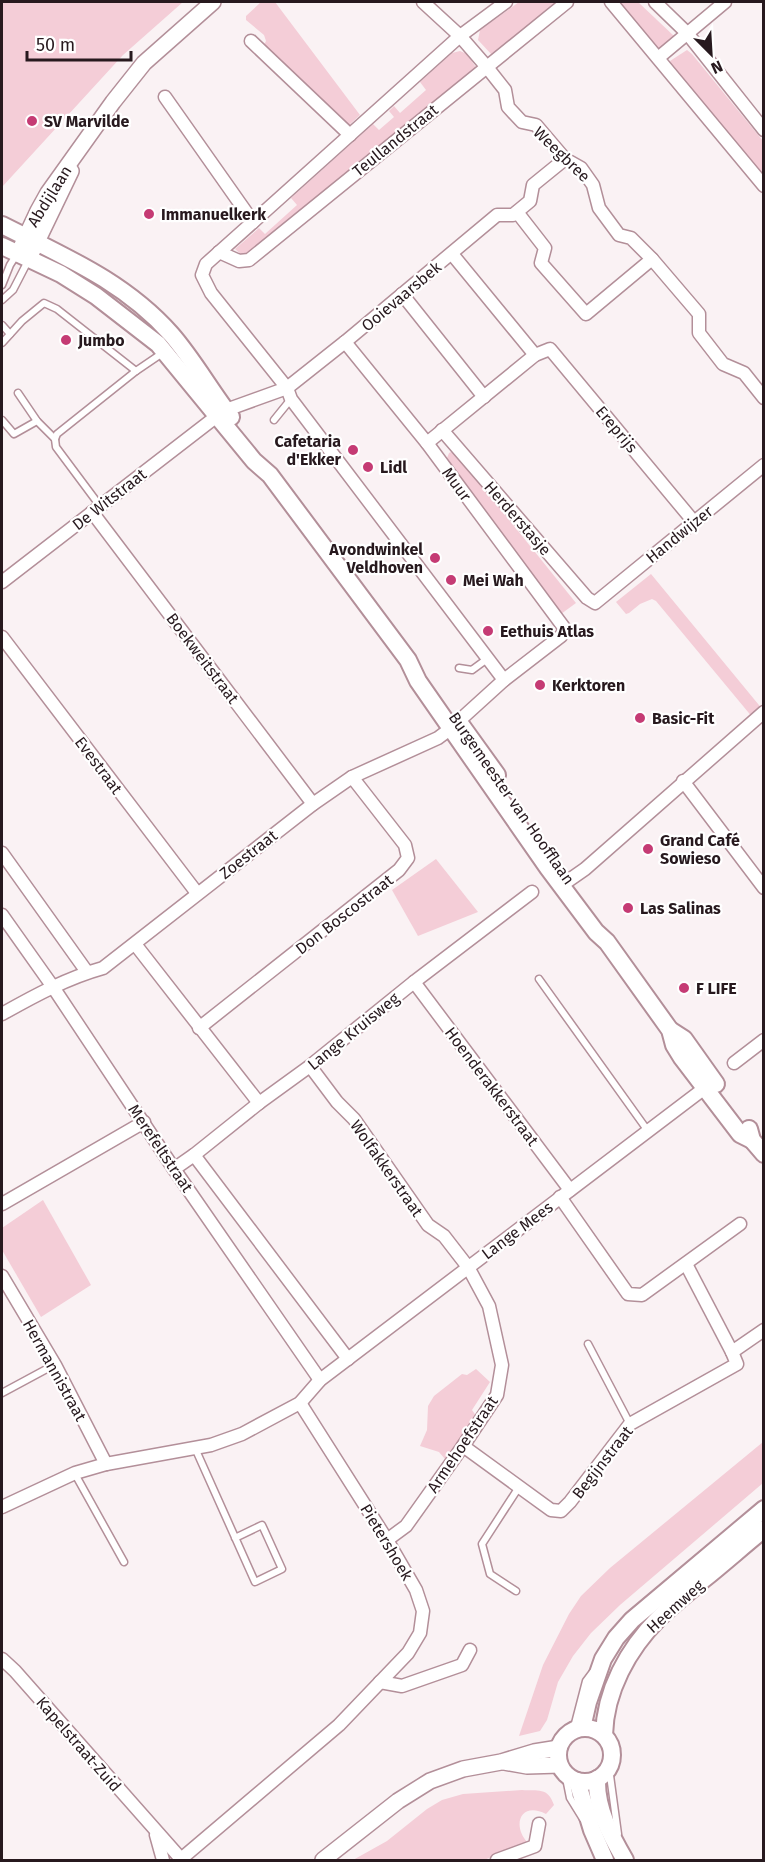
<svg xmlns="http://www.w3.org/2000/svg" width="765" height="1862" viewBox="0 0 765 1862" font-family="'Fira Sans',sans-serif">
<rect width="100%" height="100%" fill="#faf2f4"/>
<g fill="#f4cdd7">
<path d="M2,2H183L123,55L2,187Z"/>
<path d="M261,2H275L360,115L348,126L263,47L266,41L264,35L246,20V16Z"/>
<path d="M519,2H562L492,55L478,40L480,30Z"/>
<path d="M618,2H638L675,37L658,49Z"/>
<path d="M687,50L692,54L763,141V176L672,66L670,61Z"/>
<path d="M460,51L467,54L479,72L245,258L235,249L259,228L265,234L297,205L291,198L373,124L379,130L394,117L389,111L394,106L400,113L426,90L420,82L452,53Z"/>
<path d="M451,452L457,455L576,603L561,614L447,458L449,453Z"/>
<path d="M651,574L763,710L753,718L656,601L652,599L640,604L629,613L626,614L616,602Z"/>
<path d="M436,859L478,912L418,936L392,890Z"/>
<path d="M43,1200L91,1285L41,1317L2,1250V1228Z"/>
<path d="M476,1369L490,1382L472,1410L479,1420L461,1438L445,1459L439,1452L420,1446L427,1430L428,1406L434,1396L462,1374L467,1375Z"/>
<path d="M763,1442V1483L620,1605L591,1633L573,1656L558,1682L547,1720L540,1731L519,1736L543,1665L569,1614L581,1596L610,1568Z"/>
<path d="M522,1790C538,1791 548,1787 554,1805L546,1814C521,1801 511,1825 528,1843L484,1860H353L387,1841L427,1809L442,1800L463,1794Z"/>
</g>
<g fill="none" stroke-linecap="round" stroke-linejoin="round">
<g stroke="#b38f99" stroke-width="9">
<g id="service">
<path d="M2,285L10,265L17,254"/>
<path d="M2,300L13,290L29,259"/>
<path d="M2,325L10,334"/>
<path d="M2,343L22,321L44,303L57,309L136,371L164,352"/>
<path d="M18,393L37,421L55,439L56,447L100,506"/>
<path d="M2,420L14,434L37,421"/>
<path d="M274,420L291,399"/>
<path d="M55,439L57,434L136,371"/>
<path d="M459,668L472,670L487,659"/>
<path d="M539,979L648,1131"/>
<path d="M588,1344L630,1424"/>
<path d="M2,1393L54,1365"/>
<path d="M195,1448L255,1582L282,1569L262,1525L235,1538"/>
<path d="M75,1474L124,1562"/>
<path d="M516,1591L490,1574L482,1544L519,1487"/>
<path d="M573,1731L586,1681L592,1673"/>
<path d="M609,1768L618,1834"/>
<path d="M565,1773L570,1798L583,1819"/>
</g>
</g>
<g stroke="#b38f99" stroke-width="15">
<g id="minor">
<path d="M423,2L460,36L486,66L505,90L508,107L522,122L536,125L565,159L581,168L593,185L599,208L619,235L631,238L652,259L699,314V333L723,364L744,373L764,398"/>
<path d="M611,2L764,186"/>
<path d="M655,2L687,33L764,130"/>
<path d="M251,41L350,135"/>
<path d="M658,58L725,2"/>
<path d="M165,97L253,222"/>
<path d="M517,212L545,248L541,263L586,314L652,259"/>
<path d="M219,252L239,261L249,260L567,2"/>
<path d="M452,254L535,355"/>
<path d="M402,294L484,397"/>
<path d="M442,430L587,598L595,603L764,465"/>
<path d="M427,443L535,355L550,349L694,522"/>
<path d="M92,512L313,804"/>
<path d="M2,582L217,416L226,410L287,388L345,342L497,215H513L530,201L533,185L565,159"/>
<path d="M2,637L197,893"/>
<path d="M504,680L291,399L287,388L211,293L202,275L206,264L253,222L460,36L506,2"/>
<path d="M683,781L764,888"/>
<path d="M2,853L87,972"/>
<path d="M562,885L585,869L764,712"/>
<path d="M2,915L53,987L174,1169L320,1380"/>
<path d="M135,944L259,1103"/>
<path d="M414,982L570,1190"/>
<path d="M2,1014C34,996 67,978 103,968L313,804L352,777L438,738L450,729L504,680L561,636L565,629L427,443L345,342"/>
<path d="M199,1028L399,870L408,858L405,845L352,777"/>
<path d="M734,1063L764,1040"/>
<path d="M310,1066L337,1102L354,1119L428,1225L444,1236L468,1267L489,1306L502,1365L497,1395L463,1446L406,1526L387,1540"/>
<path d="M194,1155L348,1359"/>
<path d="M174,1169L194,1155L259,1103L310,1066L414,982L532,892"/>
<path d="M560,1197L628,1294L642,1295L740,1224"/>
<path d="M2,1204L144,1122"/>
<path d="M686,1264L732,1352"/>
<path d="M2,1276L55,1365L106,1464"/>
<path d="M463,1446L551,1510L561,1511L570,1502L630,1424L737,1364L732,1352L764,1330"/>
<path d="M2,1507L75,1473L106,1464L211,1445L242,1434L300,1403L320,1380L710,1084"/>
<path d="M2,1659L15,1671L182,1860"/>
<path d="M380,1682L402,1686L462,1665L470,1650"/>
<path d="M156,1835L163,1860"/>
<path d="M181,1859L339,1725L408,1653L420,1633L423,1611L416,1590L387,1540L300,1403"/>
<path d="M497,1860L535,1846L539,1824"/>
</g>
</g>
<g stroke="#b38f99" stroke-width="18">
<g id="tertiary">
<path d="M32,252L71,171"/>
<path d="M18,254L38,211L48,193L113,102L144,63L213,2"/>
<path d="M504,1762L527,1766L560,1765"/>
<path d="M323,1860L398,1801L430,1781L463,1769L501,1762L534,1752L559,1748"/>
</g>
</g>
<g stroke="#b38f99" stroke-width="20">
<g id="secondary">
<path d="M2,225C63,256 124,281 171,334C193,359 210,390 231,417"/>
<path d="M2,246L61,274L96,296L158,344L254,461L270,475L408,660L418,681L548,868L596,932L607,942L670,1030L674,1045L682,1058L740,1134L752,1140"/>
<path d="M461,725L497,775"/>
<path d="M670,1030L684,1039L716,1084"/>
<path d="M749,1129L752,1140L764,1154"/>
<path d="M582,1728L588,1702L603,1659L616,1638L632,1620L764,1509"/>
<circle cx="585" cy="1755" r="27"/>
<path d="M604,1735C605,1691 628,1649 659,1618C673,1604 689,1592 704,1579C724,1563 743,1546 764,1529"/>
<path d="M597,1779C596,1809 611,1836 625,1860"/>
<path d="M577,1781L592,1830L605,1860"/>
</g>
</g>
<use href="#service" stroke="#fff" stroke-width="6"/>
<use href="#minor" stroke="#fff" stroke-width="12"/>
<use href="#tertiary" stroke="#fff" stroke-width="15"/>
<use href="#secondary" stroke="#fff" stroke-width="16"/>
</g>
<g fill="#c53b74" stroke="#fff" stroke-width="2">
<circle cx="32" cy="121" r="6"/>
<circle cx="149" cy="214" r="6"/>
<circle cx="66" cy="340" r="6"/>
<circle cx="353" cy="450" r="6"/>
<circle cx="368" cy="467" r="6"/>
<circle cx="435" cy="558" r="6"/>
<circle cx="451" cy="580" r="6"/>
<circle cx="488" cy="631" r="6"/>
<circle cx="540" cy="685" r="6"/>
<circle cx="640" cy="718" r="6"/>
<circle cx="648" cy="849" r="6"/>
<circle cx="628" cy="908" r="6"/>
<circle cx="684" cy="988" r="6"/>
</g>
<g text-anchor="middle" stroke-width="4.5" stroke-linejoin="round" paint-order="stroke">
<g font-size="16" font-weight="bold" fill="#27191e" stroke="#fff" text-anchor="start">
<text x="44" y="127">SV Marvilde</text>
<text x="161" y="220">Immanuelkerk</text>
<text x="78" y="346">Jumbo</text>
<text x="341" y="447" text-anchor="end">Cafetaria<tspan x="341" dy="18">d'Ekker</tspan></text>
<text x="380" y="473">Lidl</text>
<text x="423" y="555" text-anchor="end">Avondwinkel<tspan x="423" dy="18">Veldhoven</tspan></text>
<text x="463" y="586">Mei Wah</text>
<text x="500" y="637">Eethuis Atlas</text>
<text x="552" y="691">Kerktoren</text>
<text x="652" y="724">Basic-Fit</text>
<text x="660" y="846">Grand Café<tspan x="660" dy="18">Sowieso</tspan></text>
<text x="640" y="914">Las Salinas</text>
<text x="696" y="994">F LIFE</text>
</g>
<g font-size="16" fill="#27191e" stroke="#fff">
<text transform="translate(395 140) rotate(-39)" y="6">Teullandstraat</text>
<text transform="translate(562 154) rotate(44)" y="6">Weegbree</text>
<text transform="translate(49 196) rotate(-58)" y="6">Abdijlaan</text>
<text transform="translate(401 296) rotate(-40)" y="6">Ooievaarsbek</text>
<text transform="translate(617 429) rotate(50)" y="6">Ereprijs</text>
<text transform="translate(457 484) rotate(54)" y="6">Muur</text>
<text transform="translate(109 499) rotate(-38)" y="6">De Witstraat</text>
<text transform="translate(518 518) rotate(49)" y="6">Herderstasje</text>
<text transform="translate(679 534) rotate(-39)" y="6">Handwijzer</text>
<text transform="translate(203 658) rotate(53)" y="6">Boekweitstraat</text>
<text transform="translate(99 765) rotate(53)" y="6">Evestraat</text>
<text transform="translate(512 798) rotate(55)" y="6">Burgemeester van Hoofflaan</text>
<text transform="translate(248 854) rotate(-38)" y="6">Zoestraat</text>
<text transform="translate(344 914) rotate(-38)" y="6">Don Boscostraat</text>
<text transform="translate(353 1031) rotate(-39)" y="6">Lange Kruisweg</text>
<text transform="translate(492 1086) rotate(53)" y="6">Hoenderakkerstraat</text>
<text transform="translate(161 1148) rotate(56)" y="6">Merefeltstraat</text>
<text transform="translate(387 1168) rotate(55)" y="6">Wolfakkerstraat</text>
<text transform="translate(517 1230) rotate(-37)" y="6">Lange Mees</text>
<text transform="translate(55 1370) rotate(61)" y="6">Hermannistraat</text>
<text transform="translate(462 1444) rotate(-56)" y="6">Armehoefstraat</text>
<text transform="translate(602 1462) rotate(-52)" y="6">Begijnstraat</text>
<text transform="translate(387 1542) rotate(59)" y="6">Pietershoek</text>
<text transform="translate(675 1606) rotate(-42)" y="6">Heemweg</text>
<text transform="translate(79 1744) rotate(49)" y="6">Kapelstraat-Zuid</text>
</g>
</g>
<rect width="765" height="1862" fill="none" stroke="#27191e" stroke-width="6"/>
<g transform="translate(711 54) rotate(156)" stroke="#ffffff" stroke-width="4.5" paint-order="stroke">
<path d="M0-4.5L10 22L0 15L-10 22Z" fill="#27191e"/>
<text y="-9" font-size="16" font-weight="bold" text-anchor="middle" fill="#27191e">N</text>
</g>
<path d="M27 51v9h104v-9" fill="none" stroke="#27191e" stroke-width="3"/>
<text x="36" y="51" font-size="18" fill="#27191e" stroke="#ffffff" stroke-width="4.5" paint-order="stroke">50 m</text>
</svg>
